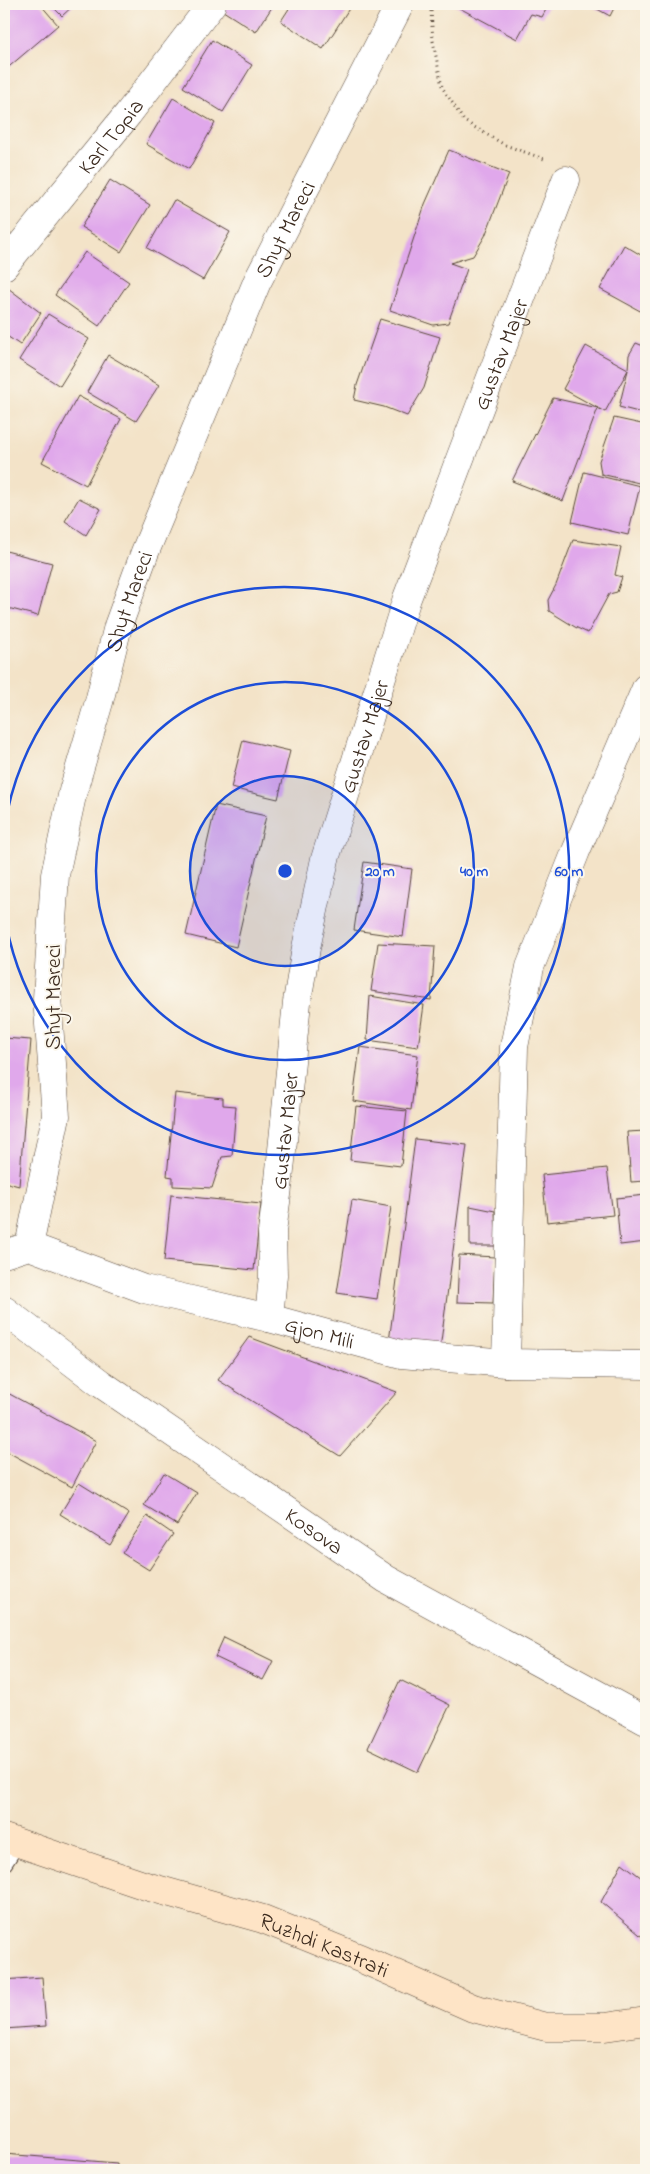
<svg xmlns="http://www.w3.org/2000/svg" width="650" height="2174" viewBox="0 0 650 2174" font-family="'Indie Flower',sans-serif">
<rect width="100%" height="100%" fill="#fbf7ec"/>
<filter id="ink" filterUnits="userSpaceOnUse"><feTurbulence type="fractalNoise" baseFrequency=".02" numOctaves="2"/><feDisplacementMap in="SourceGraphic" scale="10" xChannelSelector="R" yChannelSelector="G"/><feConvolveMatrix kernelMatrix="1 2 1 2 8 2 1 2 1" color-interpolation-filters="sRGB"/></filter>
<filter id="wash" filterUnits="userSpaceOnUse"><feTurbulence type="fractalNoise" baseFrequency=".0096" numOctaves="4" result="noise"/><feDisplacementMap in="SourceGraphic" scale="20" xChannelSelector="R" yChannelSelector="G"/><feGaussianBlur stdDeviation="1.12" result="paint"/><feColorMatrix in="noise" values="0 0 0 0 0 0 0 0 0 0 0 0 0 0 0 0 0 1.4 0 .05"/><feComposite in="paint" operator="in"/></filter>
<g filter="url(#wash)">
<rect width="100%" height="100%" fill="#f3e3c8"/>
<g id="blocks">
<g fill="#e0a8eb">
<path d="M4,4H40L58,25L4,71Z"/>
<path d="M50,4H75L62,16Z"/>
<path d="M223,4H274L256,32L220,9Z"/>
<path d="M292,4H352L323,49L281,21Z"/>
<path d="M452,4H549L542,17L531,14L517,39Z"/>
<path d="M588,4H616L610,16Z"/>
<path d="M212,40L252,65L223,112L183,87Z"/>
<path d="M173,98L215,123L189,169L146,144Z"/>
<path d="M449,150L509,174L485,236L473,256L450,263L467,269L448,323L433,325L390,310L425,204Z"/>
<path d="M110,180L150,205L121,252L81,227Z"/>
<path d="M174,200L230,232L203,280L147,248Z"/>
<path d="M624,245L646,258V305L642,312L600,289Z"/>
<path d="M85,252L129,282L99,326L55,295Z"/>
<path d="M4,285L41,313L20,345L4,334Z"/>
<path d="M48,314L89,339L60,386L19,360Z"/>
<path d="M380,319L440,337L424,388L407,416L384,407L354,400L357,385Z"/>
<path d="M636,343L646,347V414L619,407L628,370L605,412L563,389L586,346L628,369L629,355Z"/>
<path d="M108,355L159,385L136,421L87,392Z"/>
<path d="M78,396L121,419L86,485L42,462Z"/>
<path d="M553,398L598,408L563,501L512,481Z"/>
<path d="M614,418L646,425V461L642,472L643,484L601,474L599,461Z"/>
<path d="M584,472L640,486L628,535L572,522Z"/>
<path d="M79,498L101,509L86,535L65,521Z"/>
<path d="M573,540L621,547L615,575L622,577L617,592L609,594L588,633L575,627L549,611L548,600L556,585Z"/>
<path d="M6,551L52,563L38,616L4,607V560Z"/>
<path d="M243,740L290,751L278,799L231,788Z"/>
<path d="M216,805L266,816L236,947L186,935Z"/>
<path d="M364,862L412,869L403,937L354,930Z"/>
<path d="M378,943L435,946L431,1000L371,991Z"/>
<path d="M370,996L424,1005L418,1047L367,1040Z"/>
<path d="M4,1038L31,1040L19,1186L4,1182Z"/>
<path d="M360,1047L418,1055L411,1110L353,1101Z"/>
<path d="M175,1093L223,1098V1105L236,1106L232,1156L222,1157L212,1188L173,1186V1177L167,1176Z"/>
<path d="M356,1106L407,1111L401,1166L350,1160Z"/>
<path d="M646,1131V1181L631,1182L627,1132Z"/>
<path d="M415,1139L467,1145L440,1349L389,1342Z"/>
<path d="M607,1168L613,1215L547,1222L542,1175Z"/>
<path d="M171,1195L261,1204L254,1270L164,1261Z"/>
<path d="M646,1195V1242L620,1245L616,1198Z"/>
<path d="M352,1200L391,1207L377,1299L337,1293Z"/>
<path d="M470,1206L495,1211L496,1246H470Z"/>
<path d="M459,1255L495,1257L493,1303L457,1302Z"/>
<path d="M249,1337L397,1392L340,1456L218,1380Z"/>
<path d="M4,1391L96,1441L72,1487L4,1450Z"/>
<path d="M164,1473L197,1493L177,1525L144,1505Z"/>
<path d="M79,1483L129,1514L110,1545L60,1514Z"/>
<path d="M147,1516L173,1534L149,1570L122,1553Z"/>
<path d="M224,1637L273,1661L263,1680L215,1657Z"/>
<path d="M400,1680L450,1705L418,1772L368,1748Z"/>
<path d="M622,1863L646,1881V1940L601,1902Z"/>
<path d="M42,1977L46,2026L4,2029V1980Z"/>
<path d="M4,2154L117,2163V2170H4Z"/>
</g>
</g>
</g>
<g filter="url(#ink)">
<use href="#blocks" fill-opacity="0" stroke="#574638" stroke-width="1"/>
<g fill="none" stroke-linecap="round" stroke-linejoin="round">
<g stroke="#574638" stroke-width="18">
<path id="service" d="M4,1863L17,1843"/>
</g>
<g stroke="#574638" stroke-width="29">
<g id="minor">
<path id="s1" d="M4,266L128,114L212,4"/>
<path id="s2" d="M29,1246L56,1116L47,998L55,875L73,791L99,702L118,626L145,552L257,282L400,4"/>
<path id="s3" d="M4,1254L29,1246L144,1289L269,1318L401,1354L506,1363L646,1365"/>
<path id="s4" d="M269,1318L273,1275L272,1232L279,1180L297,1002L306,948L325,859L407,598L566,180"/>
<path d="M506,1363L514,1047L530,967L576,851L646,688"/>
</g>
</g>
<g stroke="#574638" stroke-width="29">
<g id="tertiary">
<path id="s5" d="M4,1310L100,1383L386,1579L646,1721"/>
</g>
</g>
<g stroke="#574638" stroke-width="29">
<g id="secondary">
<path id="s6" d="M4,1838L146,1886L263,1919L362,1959L473,2008L546,2027H605L646,2021"/>
</g>
</g>
<path stroke="#574638" stroke-width="3" stroke-dasharray="1 4" stroke-linecap="butt" d="M431,11L433,41L442,87L464,121L505,145L547,160"/>
<use href="#service" stroke="#fff" stroke-width="16"/>
<use href="#minor" stroke="#fff" stroke-width="28"/>
<use href="#tertiary" stroke="#fff" stroke-width="28"/>
<use href="#secondary" stroke="#fee4c6" stroke-width="28"/>
</g>
</g>
<circle cx="285" cy="871" r="95" fill="#1d4ed8" fill-opacity=".12"/>
<g fill="none" stroke="#1d4ed8" stroke-width="2.5">
<circle cx="285" cy="871" r="95"/>
<circle cx="285" cy="871" r="189"/>
<path d="M4 831A284 284 0 1 1 4 911"/>
</g>
<g text-anchor="middle" stroke-width="4" stroke-linejoin="round" paint-order="stroke">
<g font-size="22" fill="#3b2a1e" stroke="#fbf7ec">
<text dy="8" stroke="none"><textPath href="#s1" startOffset="168">Karl Topia</textPath></text>
<text dy="8" stroke="none"><textPath href="#s2" startOffset="1062">Shyt Mareci</textPath></text>
<text dy="8" stroke="none"><textPath href="#s4" startOffset="998">Gustav Majer</textPath></text>
<text dy="8" stroke="none"><textPath href="#s2" startOffset="658">Shyt Mareci</textPath></text>
<text dy="8" stroke="none"><textPath href="#s4" startOffset="592">Gustav Majer</textPath></text>
<text transform="translate(52 997) rotate(-90)" y="8">Shyt Mareci</text>
<text dy="8" stroke="none"><textPath href="#s4" startOffset="188">Gustav Majer</textPath></text>
<text dy="8" stroke="none"><textPath href="#s3" startOffset="330">Gjon Mili</textPath></text>
<text dy="8" stroke="none"><textPath href="#s5" startOffset="381">Kosova</textPath></text>
<text dy="8" stroke="none"><textPath href="#s6" startOffset="338">Ruzhdi Kastrati</textPath></text>
</g>
</g>
<circle cx="285" cy="871" r="8" fill="#1d4ed8" stroke="#fbf7ec" stroke-width="2.5"/>
<g font-size="15" text-anchor="middle" font-weight="bold" fill="#1d4ed8" stroke="#fbf7ec" stroke-width="4" stroke-linejoin="round" paint-order="stroke">
<text x="380" y="876">20 m</text>
<text x="474" y="876">40 m</text>
<text x="569" y="876">60 m</text>
</g>
<rect width="650" height="2174" fill="none" stroke="#fbf7ec" stroke-width="20"/>
</svg>
